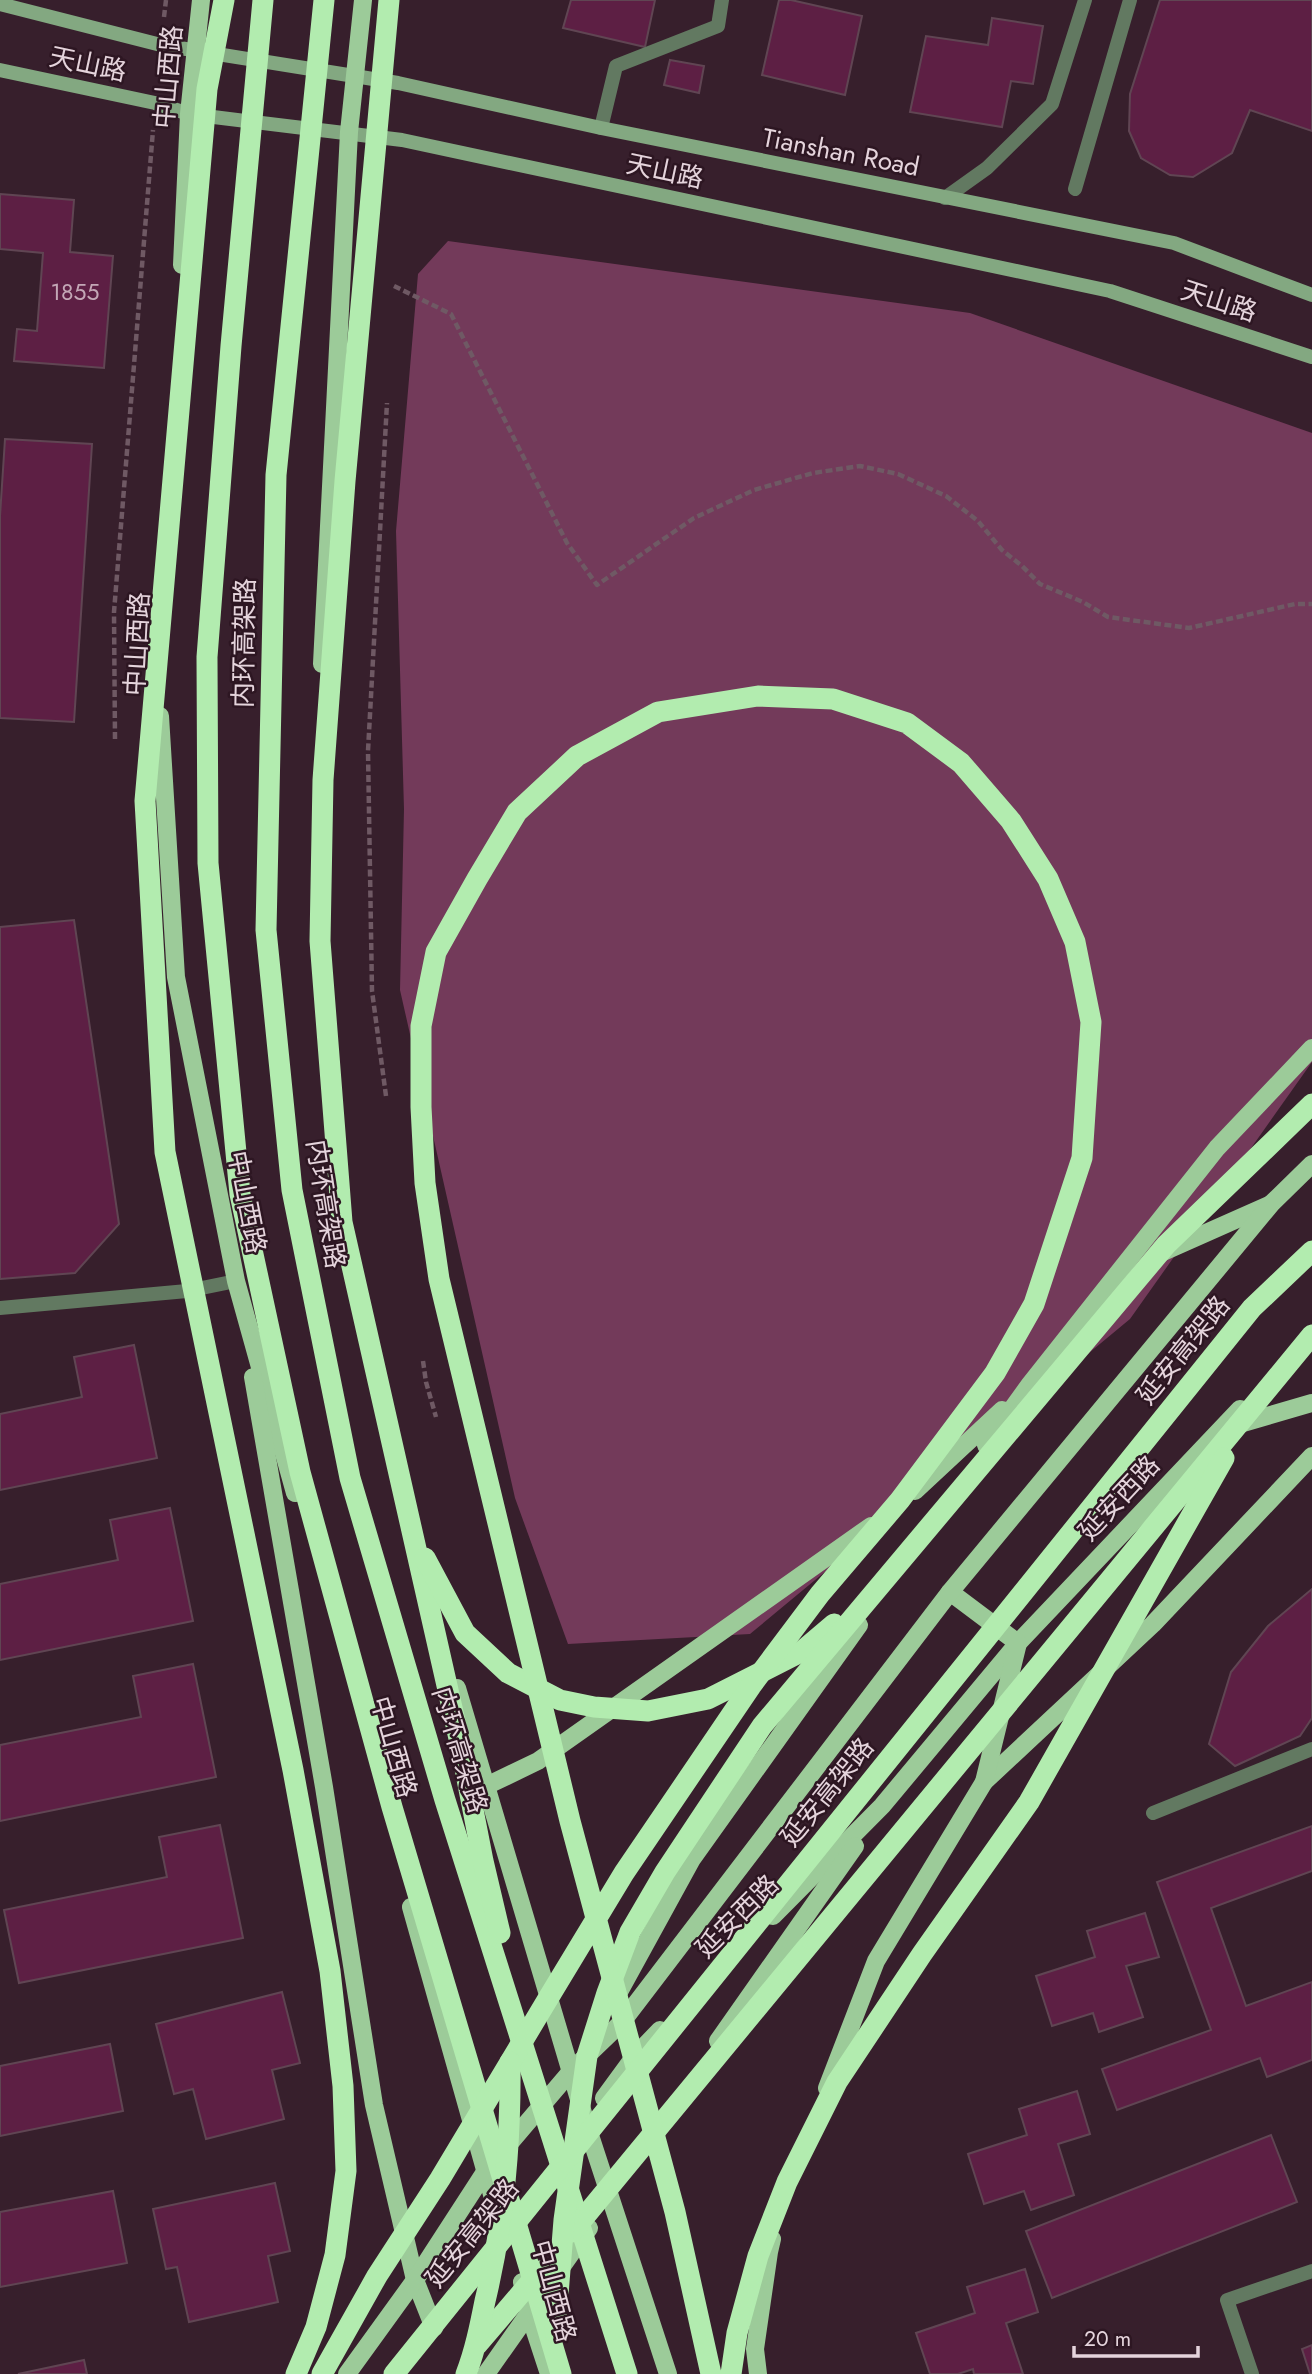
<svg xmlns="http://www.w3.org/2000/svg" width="1312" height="2374" viewBox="0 0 1312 2374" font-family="Jost,'Noto Sans SC',sans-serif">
<rect width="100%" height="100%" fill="#371f2c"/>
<path fill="#733a5a" d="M448,241L970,313L1312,433V1062L1130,1319L750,1634L568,1644L515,1498L400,990L404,809L396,531L418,274Z"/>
<g fill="#5d1f44" stroke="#604553" stroke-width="2">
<path d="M571,0H655L645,47L563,28Z"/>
<path d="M779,0H791L862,16L845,95L762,75Z"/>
<path d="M1160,0H1312V131L1250,110L1232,153L1193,177L1170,175L1141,158L1129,131L1130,94Z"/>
<path d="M992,18L1043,26L1033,84L1011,81L1002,127L910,112L926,36L988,45Z"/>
<path d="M670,60L704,66L699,93L664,85Z"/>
<path d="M0,194L74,200L70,252L113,256L104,368L14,361L17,329L37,331L43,253L0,249Z"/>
<path d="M5,439L92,444L74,722L0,718V516Z"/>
<path d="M74,920L119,1224L75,1273L0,1279V927Z"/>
<path d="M134,1345L157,1458L0,1490V1414L82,1397L74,1357Z"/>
<path d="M170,1508L193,1621L0,1660V1584L118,1560L110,1520Z"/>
<path d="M1312,1589V1718L1300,1736L1235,1766L1209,1744L1231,1672L1268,1626Z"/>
<path d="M193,1664L216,1777L0,1821V1745L141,1717L133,1676Z"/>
<path d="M220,1825L243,1938L19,1983L4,1910L167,1877L159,1837Z"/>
<path d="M1312,1826V1871L1211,1908L1246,2006L1312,1982V2060L1267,2077L1260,2058L1117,2110L1102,2069L1211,2030L1157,1882Z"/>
<path d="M1145,1913L1159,1957L1126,1966L1143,2017L1099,2032L1093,2013L1052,2026L1036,1976L1095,1957L1087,1931Z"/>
<path d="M282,1992L300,2063L272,2070L284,2119L206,2139L193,2089L174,2094L156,2024Z"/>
<path d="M110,2044L123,2111L0,2136V2066Z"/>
<path d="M1077,2091L1090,2134L1058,2144L1074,2195L1031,2210L1024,2191L984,2204L968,2154L1027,2135L1019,2109Z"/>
<path d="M1271,2135L1297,2202L1052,2298L1026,2231Z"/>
<path d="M275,2183L290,2251L268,2256L278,2302L189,2322L177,2267L166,2269L153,2209Z"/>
<path d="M113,2191L127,2263L0,2287V2212Z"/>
<path d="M1025,2269L1038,2312L1006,2323L1023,2374H974L973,2369L958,2374H930L916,2333L975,2313L967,2287Z"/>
<path d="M1312,2345V2374H1310L1302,2349Z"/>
<path d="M84,2360L87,2374H18Z"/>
</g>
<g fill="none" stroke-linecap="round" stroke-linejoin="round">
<g stroke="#6f5964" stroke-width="4.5" stroke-dasharray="7 3.5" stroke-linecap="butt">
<path d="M164,17L166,0"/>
<path d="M394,286L451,314L567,543L597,585L694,518L754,490L813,473L860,466L898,474L946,496L978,521L1002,550L1022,566L1040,584L1083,602L1108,617L1189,628L1295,604H1312"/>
<path d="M115,739L114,612L153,130"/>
<path d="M386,1096L372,991L368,751L387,403"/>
<path d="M423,1361L426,1382L436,1417"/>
</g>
<g stroke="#627961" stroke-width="14">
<path d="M601,128L616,66L718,26L722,0"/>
<path d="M1075,189L1130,0"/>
<path d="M945,198L987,168L1052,104L1085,0"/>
<path d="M1153,1813L1312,1749"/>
<path d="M1252,2374L1227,2300L1312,2271"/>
</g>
<path stroke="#627961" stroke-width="14" d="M0,1308L187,1291L236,1281"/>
<g stroke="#83a881" stroke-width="14">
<path d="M0,4L161,45L398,83L601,128L1174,243L1312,295"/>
<path d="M0,70L155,103L189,114L402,140L1110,291L1312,357"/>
</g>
<g stroke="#9ccb99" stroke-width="18">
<path d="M182,265L189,114L201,0"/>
<path d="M322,664L349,132L363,0"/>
<path d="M160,716L176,977L236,1281L295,1493"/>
<path d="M1163,1252L1269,1205"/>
<path d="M253,1377L324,1787L374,2105L415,2280L434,2328"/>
<path d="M1236,1425L1312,1403"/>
<path d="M986,1445L1030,1384L1217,1148L1312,1048"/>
<path d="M915,1491L1002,1410"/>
<path d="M457,1688L586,2123L668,2374"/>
<path d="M984,1782L1153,1624L1312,1456"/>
<path d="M486,1786L538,1761L871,1526"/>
<path d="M411,1907L493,2198L504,2219"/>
<path d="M773,1916L882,1806L1018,1643L1240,1409"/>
<path d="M613,2003L692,1859L859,1625"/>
<path d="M718,2041L855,1846"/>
<path d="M827,2088L876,1961L984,1782L1018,1643L950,1592"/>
<path d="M604,2098L634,2057L660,2030"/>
<path d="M522,2282L529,2313L549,2374"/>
<path d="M347,2374L415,2280L485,2172L572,2070L622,2022L950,1592L1272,1203L1312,1164"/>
<path d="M486,2374L589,2228"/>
<path d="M758,2374L755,2349L769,2252L772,2239"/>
</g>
<g stroke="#b2ecaf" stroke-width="21">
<path d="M224,0L207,89L145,801L165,1152L293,1770L330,1971L343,2086L346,2171L335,2255L316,2327L296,2374"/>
<path d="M263,0L231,346L207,657L208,863L240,1194L300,1472L392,1807L561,2374"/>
<path d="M324,0L276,475L266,930L292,1190L350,1478L445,1800L627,2374"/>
<path d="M389,0L345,481L323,780L320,941L342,1222L460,1743L483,1861L500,1933"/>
<path d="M425,1558L465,1633L508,1673L560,1700L594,1707L648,1711L708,1699L801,1652L834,1624"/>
<path d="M572,2232L1312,1335"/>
<path d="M555,2332L564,2220L587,2056L607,1993L630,1932L665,1872L762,1726L1166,1245L1312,1104"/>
<path d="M477,2345L540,2271"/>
<path d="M322,2374L377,2276L440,2179L552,1992L624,1873L751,1686L820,1594L900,1500L995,1373L1034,1304L1082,1158L1091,1022L1075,942L1048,879L1011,821L961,763L907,723L833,699L758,696L658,712L577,756L517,812L477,879L436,952L421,1026V1107L425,1183L439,1279L570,1821L621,2011L675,2212L711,2374"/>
<path d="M394,2374L1252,1308L1312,1251"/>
<path d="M466,2374C475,2351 480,2326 485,2301C504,2222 511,2143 510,2062"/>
<path d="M731,2374L737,2333L758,2256L787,2182L837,2082L922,1954L1029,1802L1224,1458"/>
</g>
</g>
<g text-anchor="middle" stroke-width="5" stroke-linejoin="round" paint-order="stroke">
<g font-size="23" fill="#c3a7b6">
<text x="75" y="300">1855</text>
</g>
<g font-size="26" fill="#e5d4dc" stroke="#2d1622">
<text transform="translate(88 64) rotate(12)" y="9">天山路</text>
<text transform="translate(168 77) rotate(-85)" y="9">中山西路</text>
<text transform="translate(841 152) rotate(11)" y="9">Tianshan Road</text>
<text transform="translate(665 171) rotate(12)" y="9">天山路</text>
<text transform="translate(1219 301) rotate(18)" y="9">天山路</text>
<text transform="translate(244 643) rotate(-89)" y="9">内环高架路</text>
<text transform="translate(137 644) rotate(-87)" y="9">中山西路</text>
<text transform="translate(247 1202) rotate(79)" y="9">中山西路</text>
<text transform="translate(326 1204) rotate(81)" y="9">内环高架路</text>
<text transform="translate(1183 1350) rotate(-51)" y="9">延安高架路</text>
<text transform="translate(1119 1498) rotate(-47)" y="9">延安西路</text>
<text transform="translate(394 1747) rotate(74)" y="9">中山西路</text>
<text transform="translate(460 1750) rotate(73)" y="9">内环高架路</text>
<text transform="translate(827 1792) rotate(-51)" y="9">延安高架路</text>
<text transform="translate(737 1916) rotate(-45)" y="9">延安西路</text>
<text transform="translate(472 2233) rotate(-51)" y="9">延安高架路</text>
<text transform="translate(554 2291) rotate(75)" y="9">中山西路</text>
</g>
</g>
<path d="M1074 2346v10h124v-10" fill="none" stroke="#e5d4dc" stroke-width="3.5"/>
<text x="1084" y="2346" font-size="21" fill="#e5d4dc" stroke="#2d1622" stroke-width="5" paint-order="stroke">20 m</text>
</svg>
